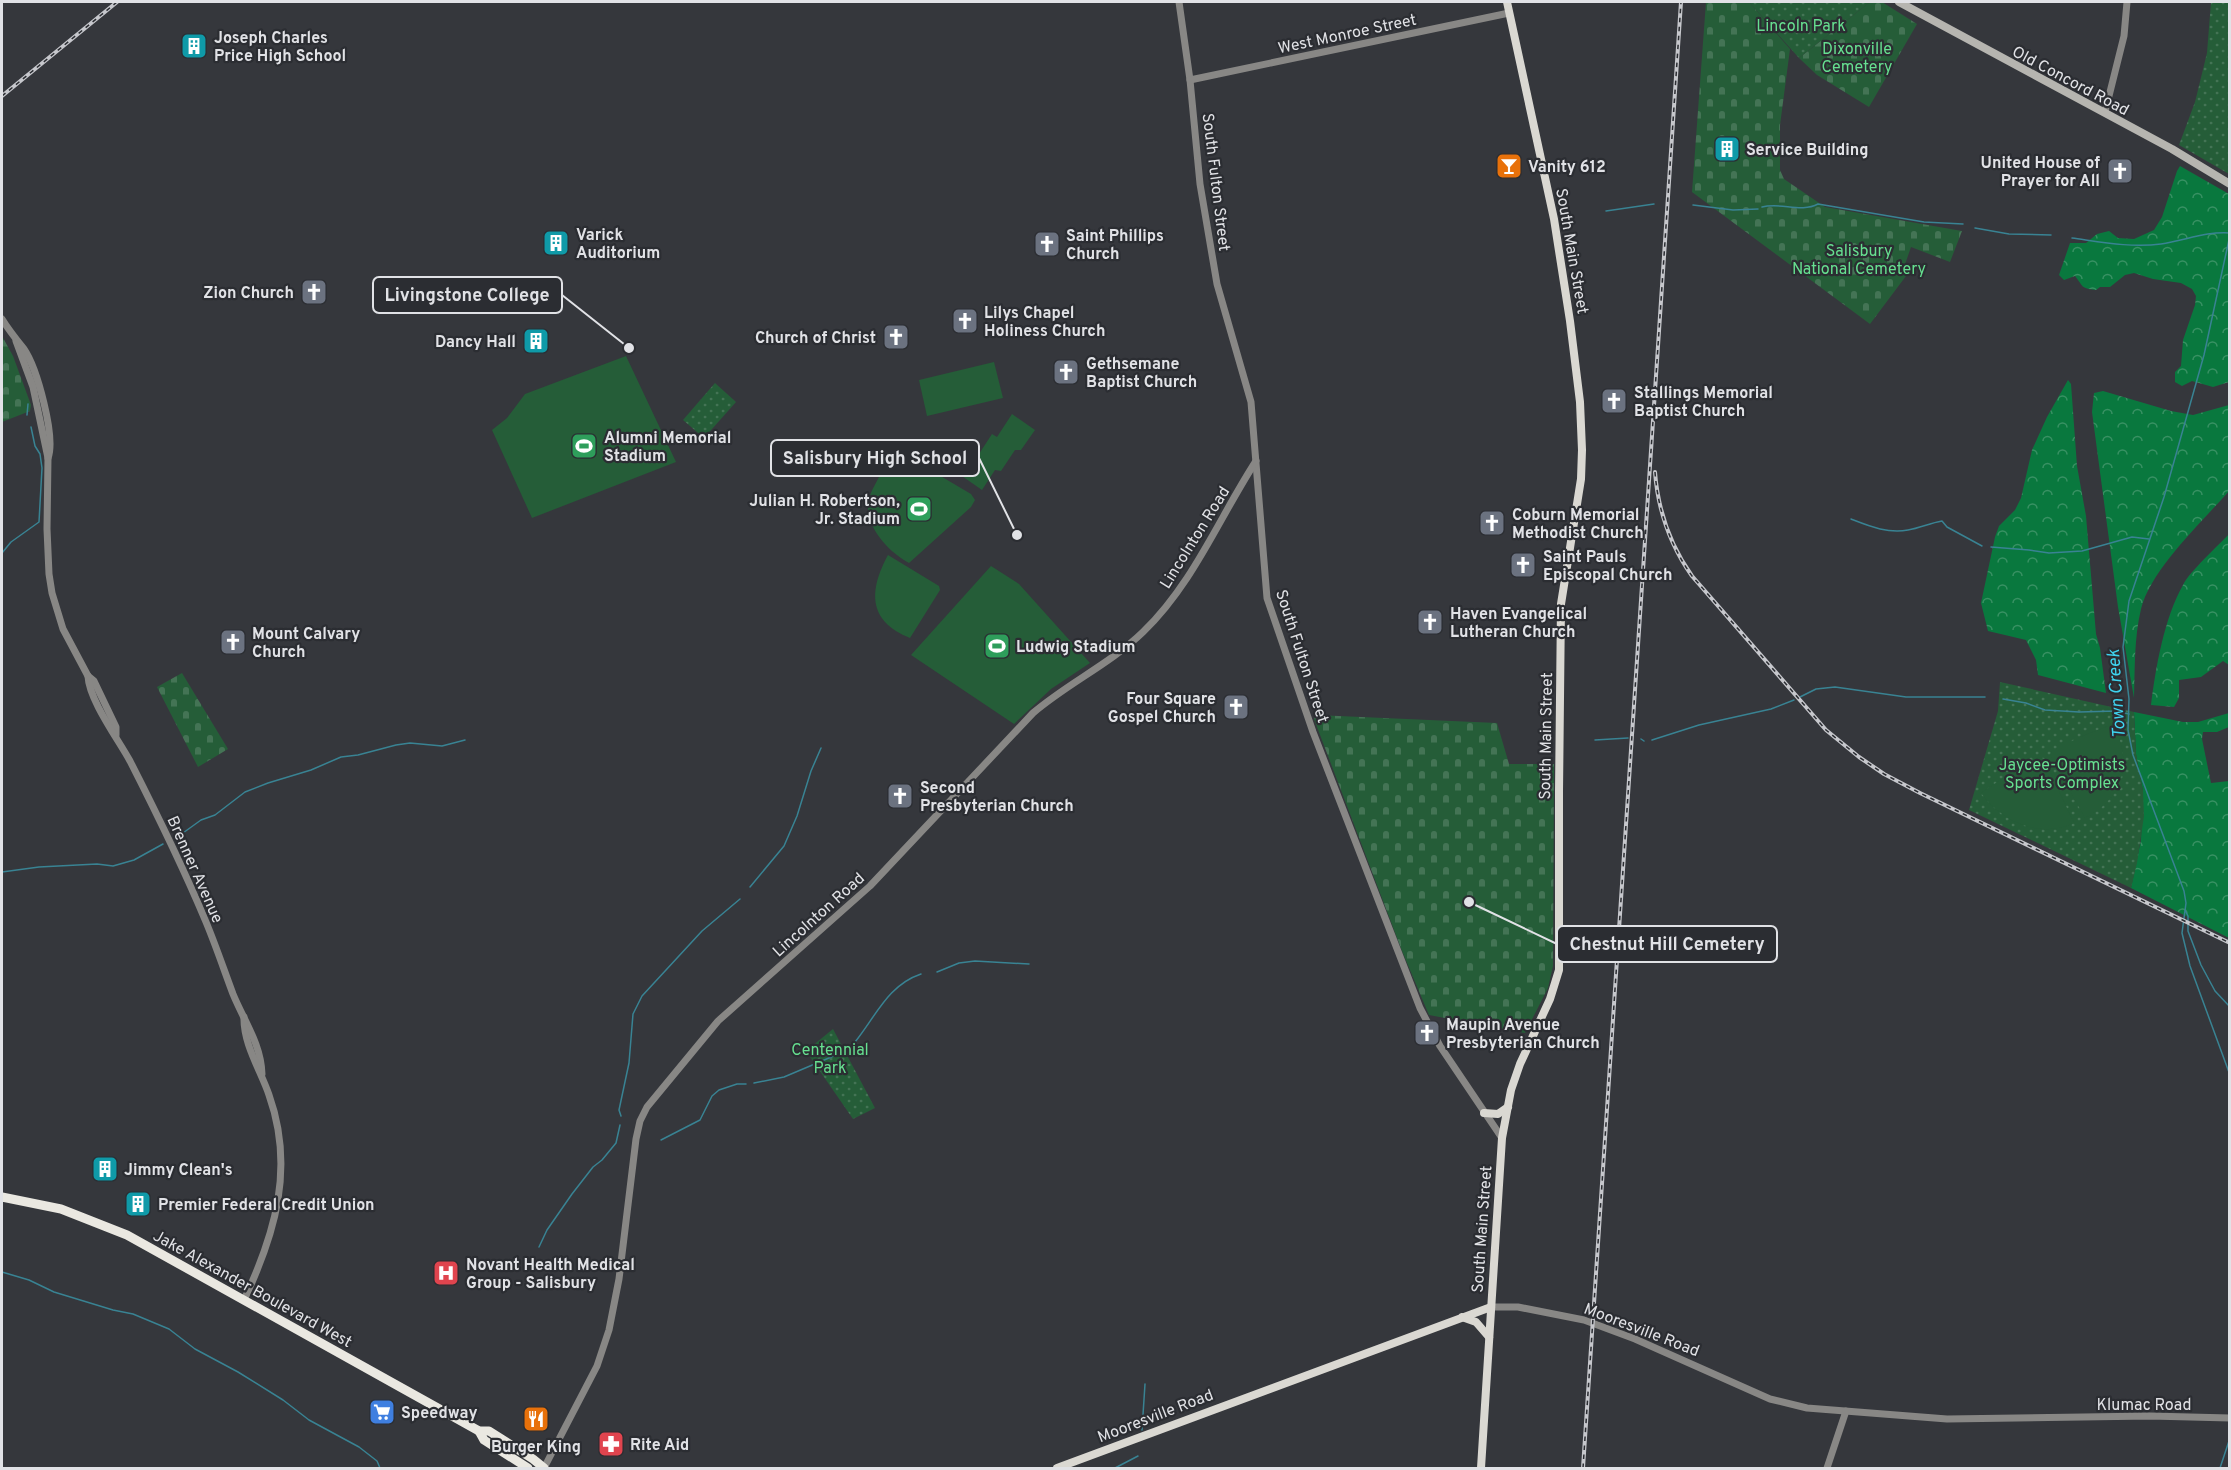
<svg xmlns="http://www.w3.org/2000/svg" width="2231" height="1470" viewBox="0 0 2231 1470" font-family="Overpass,sans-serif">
<defs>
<pattern id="forest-crowns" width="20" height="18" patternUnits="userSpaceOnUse" patternTransform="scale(1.5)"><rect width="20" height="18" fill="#09783e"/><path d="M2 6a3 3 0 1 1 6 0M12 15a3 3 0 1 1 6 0" fill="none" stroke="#389163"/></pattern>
<pattern id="cemetery-stones" width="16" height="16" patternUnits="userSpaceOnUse" patternTransform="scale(1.5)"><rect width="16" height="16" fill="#255d38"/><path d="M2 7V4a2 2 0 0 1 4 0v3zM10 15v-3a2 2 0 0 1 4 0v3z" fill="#447455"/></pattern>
<pattern id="park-dots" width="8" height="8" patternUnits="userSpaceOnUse" patternTransform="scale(1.5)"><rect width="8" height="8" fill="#255d38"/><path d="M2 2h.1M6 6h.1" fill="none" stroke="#447455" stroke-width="1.8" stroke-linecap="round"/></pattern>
</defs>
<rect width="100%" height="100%" fill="#35373c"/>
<g fill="url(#forest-crowns)">
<path d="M2180,166L2229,194V382L2213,387L2192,381L2182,386L2175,382V372L2181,366L2183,340L2195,305L2196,296L2192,289L2181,283L2153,279L2134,273L2125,275L2110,287H2100L2096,290C2080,288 2084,287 2075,276L2064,280L2059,275L2070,243H2086L2097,234L2109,231L2118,238L2134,239L2154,230L2162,217L2177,171Z"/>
<path d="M2068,380L2071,384L2077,466L2086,516L2096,634L2100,648L2106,693L2038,675L2036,660L2026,640L1988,631L1981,603L1995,537L1999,526L2015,510L2021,498L2032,450L2047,417Z"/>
<path d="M2103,391L2171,411L2193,415L2229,405V491C2202,522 2151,569 2141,609C2134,638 2135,668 2134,698L2118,607L2092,412L2094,393Z"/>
<path d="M2229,534V665L2223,661L2201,677L2179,680V698L2174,707L2151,705C2156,666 2164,619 2183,585C2190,571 2218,546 2229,534Z"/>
<path d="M2134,712L2183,722H2198L2229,713V727L2217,732H2203L2202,739L2211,783L2229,781V938L2131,888L2141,840L2143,791L2136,754Z"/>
</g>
<g fill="url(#cemetery-stones)">
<path d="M1706,2H1749L1790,49L1780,125V170L1784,179L1825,207L1962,231L1950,262L1911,247L1902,273L1906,276L1870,324L1692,192Z"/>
<path d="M1870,2H1882L1917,24L1869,107L1817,75L1799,58Z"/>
<path d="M2,336L13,356L31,405L30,411L2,422Z"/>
<path d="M182,673L228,749L198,767L157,687Z"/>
<path d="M1316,715L1497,723L1509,764H1554L1553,966L1548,988L1525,1033L1429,1015L1402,951L1314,719Z"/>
</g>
<g fill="url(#park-dots)">
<path d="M1749,2H1870L1799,58Z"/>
<path d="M2211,2H2229V174L2179,145L2195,102L2207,53Z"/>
<path d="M715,383L736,402L704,438L683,420Z"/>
<path d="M2000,682L2134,712L2136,754L2143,791L2144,816L2137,863L2131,888L1969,810L1998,711Z"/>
<path d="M833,1029L875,1108L853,1119L806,1051Z"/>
</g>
<g fill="#255d38">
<path d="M626,356L676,462L532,518L492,430L507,418L525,394Z"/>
<path d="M994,362L1003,398L927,416L919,380Z"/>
<path d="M1012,414L1035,430L1021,450H1015L1001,471L995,470L982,490L959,474L972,454L977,457L992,434L997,437Z"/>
<path d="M898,451L971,494L975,500L971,507L909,563C890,553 866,528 868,504C869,494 875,485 879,477C883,469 891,456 898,451Z"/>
<path d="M888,555L939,586L940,590L910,638C867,621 869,590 888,555Z"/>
<path d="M991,566L1019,584L1090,663L1051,689L1014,724L911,655Z"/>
<path d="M2113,724C2133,762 2124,798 2085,818L2050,755L2052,751L2080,737Z"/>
<path d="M2039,757L2044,759L2074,823C2040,839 2002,822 1981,793L2018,768Z"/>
</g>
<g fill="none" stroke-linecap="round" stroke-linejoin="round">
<g stroke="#398393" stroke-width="1.5">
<path d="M1693,205L1733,210L1758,209"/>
<path d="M1762,207C1781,202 1801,213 1818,204L1924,222L1963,224"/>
<path d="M1606,211L1654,204"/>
<path d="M1975,228L2009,234L2051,235"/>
<path d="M2230,235L2204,355L2164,497L2129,601L2123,647L2129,699L2128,730L2133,755L2184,891L2186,903L2182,933L2190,966L2230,1075"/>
<path d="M2072,238C2101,242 2131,248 2161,244C2184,241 2206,231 2230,233"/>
<path d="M27,415L28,404"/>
<path d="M1851,519C1869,526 1888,534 1908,530C1920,528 1930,523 1942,521L1947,527L1982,546"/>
<path d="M1991,547L2029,550L2049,553L2082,551L2132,537L2149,539"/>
<path d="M2,553L11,542L39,522L42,468L40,454L35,446L31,427"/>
<path d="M1800,697L1816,689L1835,687L1906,697H1985"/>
<path d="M2003,699L2026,703L2045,710L2079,712L2117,711L2129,714"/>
<path d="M1641,739L1644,741"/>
<path d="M1595,740L1628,738"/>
<path d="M1652,740L1699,725L1771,709L1794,700"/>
<path d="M176,838L201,820L215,815L245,792L268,783L311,770L341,757L358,755L396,745L410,743L442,746L465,740"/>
<path d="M2,872L39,867L97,864L113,866L134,860L163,844"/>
<path d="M750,887L784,846L797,816L811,771L821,748"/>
<path d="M2185,910L2188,916V931L2201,965L2215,991L2230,1007"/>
<path d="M937,972L959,963L975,961L1029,964"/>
<path d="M855,1042C876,1016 888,985 921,974"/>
<path d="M754,1083L784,1077L836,1055"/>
<path d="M621,1116L619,1110L629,1063L633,1014L642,996L702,931L740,899"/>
<path d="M661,1140L700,1120L712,1096L719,1090L737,1084H746"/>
<path d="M539,1247L547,1230L572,1194L593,1167L602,1160L616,1143L620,1125"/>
<path d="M2,1272L29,1280L54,1292L113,1310L133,1314L169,1329L195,1349L238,1372L283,1400L309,1420L359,1447L377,1461L380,1468"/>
<path d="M1142,1430L1145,1384"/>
<path d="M1115,1468L1138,1456"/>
<path d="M2220,1468L2230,1438"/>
</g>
<g stroke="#888785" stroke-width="7">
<path d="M1179,2L1190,80L1200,184L1217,284L1251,402L1267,598L1313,732L1420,1008L1440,1046L1502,1138"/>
<path d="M1190,80L1509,13"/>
<path d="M2105,112L2124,36L2127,2"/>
<path d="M2,319C8,329 16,339 24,349C37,368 56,437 48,458"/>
<path d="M16,341L33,387L48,458L47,529L49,574L52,593L63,629L88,676L94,681L116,727V735"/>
<path d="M88,676C89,700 118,739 130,761C157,814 183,867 206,922C216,946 224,970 233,994C244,1021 261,1044 262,1074"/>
<path d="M244,1300C275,1234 295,1168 269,1095C261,1071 243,1044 244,1017"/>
<path d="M1491,1307H1518L1584,1320L1635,1339L1770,1399L1807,1408L1947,1419L2150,1416L2230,1418"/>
<path d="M544,1468L597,1366L609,1330L619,1279L636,1139L640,1121L647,1107L718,1021L870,886L1033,713C1068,683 1110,664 1143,632C1193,584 1219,518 1256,461"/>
<path d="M1827,1468L1846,1411"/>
</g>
<path stroke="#b6b5b0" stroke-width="8" d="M1899,2L2172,149L2230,184"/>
<g stroke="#dad8d2" stroke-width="8">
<path d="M1484,1113L1498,1114L1508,1107"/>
<path d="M1462,1317L1476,1322L1489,1337"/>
<path d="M1057,1468L1491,1307"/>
<path d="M1481,1468L1502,1138L1511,1090L1520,1064L1550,999L1559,970V792L1561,604L1581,479L1582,450L1580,402L1570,321L1554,219L1507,2"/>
</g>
<g stroke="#eae8e1" stroke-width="9">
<path d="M2,1197L61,1209L127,1235L479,1431H489L533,1459L544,1468"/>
<path d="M479,1431L484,1440L528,1468"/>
</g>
<g stroke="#c6c7cc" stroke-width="4">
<g id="rail">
<path d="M2,96L117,2"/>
<path d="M1655,472C1658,511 1670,545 1692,576L1826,730L1859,757L1884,774L1920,793L2230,943"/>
<path d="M1583,1468L1681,2"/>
</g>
</g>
<use href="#rail" stroke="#2b2d32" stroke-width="1.5" stroke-dasharray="4.5" stroke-linecap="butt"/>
</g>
<defs>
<g id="building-square" transform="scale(1.35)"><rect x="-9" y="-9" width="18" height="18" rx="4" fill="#0f9aa8" stroke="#2b2d32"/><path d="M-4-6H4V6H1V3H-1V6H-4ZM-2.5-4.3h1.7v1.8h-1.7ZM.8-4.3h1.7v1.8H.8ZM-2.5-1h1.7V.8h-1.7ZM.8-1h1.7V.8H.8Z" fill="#fff"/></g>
<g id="bar-square" transform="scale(1.35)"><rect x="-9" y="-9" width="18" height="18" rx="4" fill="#e8710a" stroke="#2b2d32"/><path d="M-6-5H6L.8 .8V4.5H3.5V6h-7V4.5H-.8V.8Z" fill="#fff"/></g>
<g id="church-square" transform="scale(1.35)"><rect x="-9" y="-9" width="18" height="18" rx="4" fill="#6b7280" stroke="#2b2d32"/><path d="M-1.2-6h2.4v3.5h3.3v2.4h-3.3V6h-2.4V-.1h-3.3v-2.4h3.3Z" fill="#fff"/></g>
<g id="stadium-square" transform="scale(1.35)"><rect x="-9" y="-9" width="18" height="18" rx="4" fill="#2e9e5b" stroke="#2b2d32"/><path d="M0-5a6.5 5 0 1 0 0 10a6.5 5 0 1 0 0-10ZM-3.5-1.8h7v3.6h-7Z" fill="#fff"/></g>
<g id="hospital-square" transform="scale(1.35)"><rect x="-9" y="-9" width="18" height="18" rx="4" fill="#e0444e" stroke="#2b2d32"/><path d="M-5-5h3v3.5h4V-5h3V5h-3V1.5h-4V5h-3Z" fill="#fff"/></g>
<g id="supermarket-square" transform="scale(1.35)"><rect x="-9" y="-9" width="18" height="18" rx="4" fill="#3f7fe0" stroke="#2b2d32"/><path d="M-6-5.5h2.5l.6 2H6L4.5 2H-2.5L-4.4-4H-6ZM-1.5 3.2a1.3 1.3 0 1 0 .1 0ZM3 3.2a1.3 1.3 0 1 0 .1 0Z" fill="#fff"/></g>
<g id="restaurant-square" transform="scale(1.35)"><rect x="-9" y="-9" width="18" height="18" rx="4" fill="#e8710a" stroke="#2b2d32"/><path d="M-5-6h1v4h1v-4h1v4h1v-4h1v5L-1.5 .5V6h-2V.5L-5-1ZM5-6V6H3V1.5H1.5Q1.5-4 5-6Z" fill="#fff"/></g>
<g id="pharmacy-square" transform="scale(1.35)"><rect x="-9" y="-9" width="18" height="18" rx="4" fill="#e0444e" stroke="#2b2d32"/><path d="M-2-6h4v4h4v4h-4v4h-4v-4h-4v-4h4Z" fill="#fff"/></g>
</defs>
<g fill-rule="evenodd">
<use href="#building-square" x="194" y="46"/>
<use href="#building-square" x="1727" y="149"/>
<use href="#bar-square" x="1509" y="166"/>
<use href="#church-square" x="2120" y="171"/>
<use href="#building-square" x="556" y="243"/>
<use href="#church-square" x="1047" y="244"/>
<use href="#church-square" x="314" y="292"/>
<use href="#church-square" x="965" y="321"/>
<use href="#church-square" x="896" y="337"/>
<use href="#building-square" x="536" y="341"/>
<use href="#church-square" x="1066" y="372"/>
<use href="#church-square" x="1614" y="401"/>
<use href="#stadium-square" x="584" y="446"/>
<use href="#stadium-square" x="919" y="509"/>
<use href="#church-square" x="1492" y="523"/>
<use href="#church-square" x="1523" y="565"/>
<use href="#church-square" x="1430" y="622"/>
<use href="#church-square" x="233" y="642"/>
<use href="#stadium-square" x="997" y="646"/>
<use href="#church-square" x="1236" y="707"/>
<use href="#church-square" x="900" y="796"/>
<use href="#church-square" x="1427" y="1033"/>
<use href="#building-square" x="105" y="1169"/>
<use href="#building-square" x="138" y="1204"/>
<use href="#hospital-square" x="446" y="1273"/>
<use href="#supermarket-square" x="382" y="1412"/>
<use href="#restaurant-square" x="536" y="1419"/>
<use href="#pharmacy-square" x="611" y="1444"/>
</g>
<g text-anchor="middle" stroke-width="4.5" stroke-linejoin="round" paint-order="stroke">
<g font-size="16" fill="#66e090" stroke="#2b2d32">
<text x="1801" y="31">Lincoln Park</text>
<text x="1857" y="54">Dixonville<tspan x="1857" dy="18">Cemetery</tspan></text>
<text x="1859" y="256">Salisbury<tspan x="1859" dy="18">National Cemetery</tspan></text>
<text x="2062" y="770">Jaycee-Optimists<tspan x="2062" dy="18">Sports Complex</tspan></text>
<text x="830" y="1055">Centennial<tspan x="830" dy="18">Park</tspan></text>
</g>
<g font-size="16" fill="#e1e2e6" stroke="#2b2d32">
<text transform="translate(1347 33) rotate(-12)" y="6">West Monroe Street</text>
<text transform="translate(2071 80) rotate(28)" y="6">Old Concord Road</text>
<text transform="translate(1217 182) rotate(83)" y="6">South Fulton Street</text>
<text transform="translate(1573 251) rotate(80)" y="6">South Main Street</text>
<text transform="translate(1194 537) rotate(-58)" y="6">Lincolnton Road</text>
<text transform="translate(1303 656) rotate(72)" y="6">South Fulton Street</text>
<text transform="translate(1545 736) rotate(-89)" y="6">South Main Street</text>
<text transform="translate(196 869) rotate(66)" y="6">Brenner Avenue</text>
<text transform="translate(818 914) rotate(-42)" y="6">Lincolnton Road</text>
<text transform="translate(1481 1229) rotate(-86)" y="6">South Main Street</text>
<text transform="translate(253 1288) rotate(29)" y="6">Jake Alexander Boulevard West</text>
<text transform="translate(1642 1329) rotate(21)" y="6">Mooresville Road</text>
<text x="2144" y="1410">Klumac Road</text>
<text transform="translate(1155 1415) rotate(-21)" y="6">Mooresville Road</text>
</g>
<g font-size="16" font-weight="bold" fill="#e1e2e6" stroke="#2b2d32" text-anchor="start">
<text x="214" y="43">Joseph Charles<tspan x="214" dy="18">Price High School</tspan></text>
<text x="1746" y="155">Service Building</text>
<text x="2100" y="168" text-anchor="end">United House of<tspan x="2100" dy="18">Prayer for All</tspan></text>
<text x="1528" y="172">Vanity 612</text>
<text x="576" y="240">Varick<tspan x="576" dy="18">Auditorium</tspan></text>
<text x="1066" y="241">Saint Phillips<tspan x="1066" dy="18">Church</tspan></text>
<text x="294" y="298" text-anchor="end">Zion Church</text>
<text x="984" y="318">Lilys Chapel<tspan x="984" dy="18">Holiness Church</tspan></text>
<text x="876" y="343" text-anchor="end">Church of Christ</text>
<text x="516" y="347" text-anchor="end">Dancy Hall</text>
<text x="1086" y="369">Gethsemane<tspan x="1086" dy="18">Baptist Church</tspan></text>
<text x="1634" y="398">Stallings Memorial<tspan x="1634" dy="18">Baptist Church</tspan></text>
<text x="604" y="443">Alumni Memorial<tspan x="604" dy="18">Stadium</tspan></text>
<text x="900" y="506" text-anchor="end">Julian H. Robertson,<tspan x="900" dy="18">Jr. Stadium</tspan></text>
<text x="1512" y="520">Coburn Memorial<tspan x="1512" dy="18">Methodist Church</tspan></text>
<text x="1543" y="562">Saint Pauls<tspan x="1543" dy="18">Episcopal Church</tspan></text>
<text x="1450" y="619">Haven Evangelical<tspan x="1450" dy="18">Lutheran Church</tspan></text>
<text x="252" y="639">Mount Calvary<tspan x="252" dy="18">Church</tspan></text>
<text x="1016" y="652">Ludwig Stadium</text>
<text x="1216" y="704" text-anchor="end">Four Square<tspan x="1216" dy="18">Gospel Church</tspan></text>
<text x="920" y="793">Second<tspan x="920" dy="18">Presbyterian Church</tspan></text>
<text x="1446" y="1030">Maupin Avenue<tspan x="1446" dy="18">Presbyterian Church</tspan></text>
<text x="124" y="1175">Jimmy Clean's</text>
<text x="158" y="1210">Premier Federal Credit Union</text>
<text x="466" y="1270">Novant Health Medical<tspan x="466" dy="18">Group - Salisbury</tspan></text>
<text x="401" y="1418">Speedway</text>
<text x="630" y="1450">Rite Aid</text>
<text x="536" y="1452" text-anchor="middle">Burger King</text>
</g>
<g font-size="18" font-style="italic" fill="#3fd4f0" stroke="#2b2d32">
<text transform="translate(2116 694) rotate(-94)" y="6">Town Creek</text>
</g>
</g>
<path fill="none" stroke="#e1e2e6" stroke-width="2" d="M629 348L562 295M1017 535L979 458M1469 902L1557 944"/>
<g fill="#e1e2e6" stroke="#2b2d32" stroke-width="2">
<circle cx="629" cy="348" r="6"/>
<circle cx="1017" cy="535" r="6"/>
<circle cx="1469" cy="902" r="6"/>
</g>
<g fill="#2b2d32" stroke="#e1e2e6" stroke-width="2">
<rect x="373" y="277" width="189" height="36" rx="6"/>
<rect x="771" y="440" width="208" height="36" rx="6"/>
<rect x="1557" y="926" width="220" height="36" rx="6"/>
</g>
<g font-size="18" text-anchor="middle" font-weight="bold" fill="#e1e2e6">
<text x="467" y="301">Livingstone College</text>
<text x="875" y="464">Salisbury High School</text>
<text x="1667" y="950">Chestnut Hill Cemetery</text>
</g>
<rect width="2231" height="1470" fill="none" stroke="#e1e2e6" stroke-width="6"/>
</svg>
